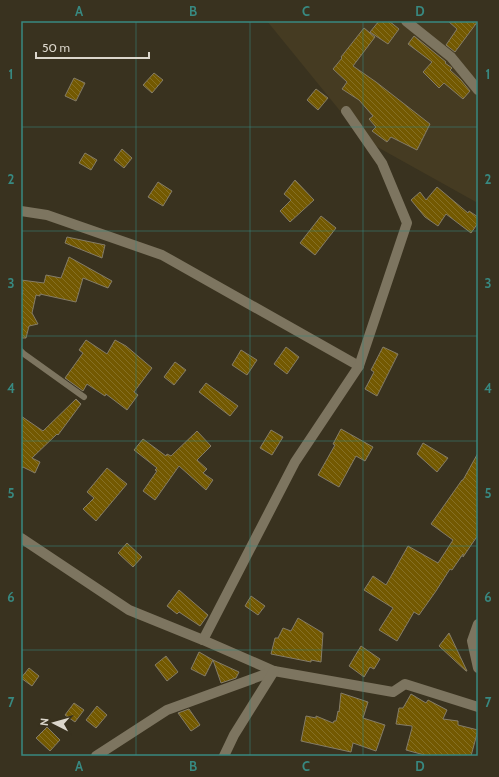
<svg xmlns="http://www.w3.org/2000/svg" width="499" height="777" viewBox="0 0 499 777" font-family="Cabin,sans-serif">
<defs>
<pattern id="building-back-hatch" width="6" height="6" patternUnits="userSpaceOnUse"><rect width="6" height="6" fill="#735901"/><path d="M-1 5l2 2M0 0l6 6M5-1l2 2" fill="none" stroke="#867025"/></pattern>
</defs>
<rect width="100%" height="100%" fill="#39321f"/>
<path fill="#453b22" d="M267,21H478V199L476,202L363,139Z"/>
<g fill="url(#building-back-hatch)" stroke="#847c67">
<path d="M379,21H389L399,29L388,44L370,32Z"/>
<path d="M448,21H478L455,52L446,45L457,29Z"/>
<path d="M364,28L375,37L353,66L376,82L430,124L417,150L391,137L387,142L372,131L376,127L369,119L373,116L359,100L342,89L347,82L333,69L342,58L341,57Z"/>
<path d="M414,36L446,62L445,63L452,68L450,70L461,80L470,91L463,99L444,83L439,88L423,72L432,62L408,44Z"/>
<path d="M154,73L163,80L152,93L143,85Z"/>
<path d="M74,78L85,83L76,101L65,96Z"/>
<path d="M316,89L328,98L318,110L307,100Z"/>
<path d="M122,149L132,158L124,168L114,160Z"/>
<path d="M85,153L97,160L91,170L79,163Z"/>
<path d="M295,180L314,200L290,222L280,211L291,200L284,194Z"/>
<path d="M158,182L172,191L163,206L148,197Z"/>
<path d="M437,187L468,213L469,211L478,217V223L471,233L446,214L438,226L425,217L411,200L420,192L426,200Z"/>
<path d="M321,216L336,228L315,255L300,243Z"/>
<path d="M67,237L105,245L102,258L65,243Z"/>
<path d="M69,257L112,281L108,288L83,278L76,302L40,294V296L36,295L32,313L38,324L29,326L26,338H21V293L22,295L23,290H21V280L44,283L46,275L61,278Z"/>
<path d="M86,340L107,354L115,340L126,346L152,368L134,392L138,395L127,410L106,394L105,396L87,384L83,391L65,378L83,353L79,350Z"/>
<path d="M286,347L299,357L287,374L274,364Z"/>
<path d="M383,347L398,354L377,396L365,389L374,372L371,370Z"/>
<path d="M241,350L257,360L247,375L232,365Z"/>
<path d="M175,362L186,370L174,385L164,377Z"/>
<path d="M206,383L238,406L230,416L199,392Z"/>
<path d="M76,399L81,404L58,435L57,434L32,458L40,462L35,473L23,467L21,469V416L43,431Z"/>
<path d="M341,429L373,447L365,461L356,456L339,487L318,475L335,445L333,444Z"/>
<path d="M271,430L283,437L272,455L260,448Z"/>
<path d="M197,431L211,446L197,460L207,469L203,473L213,480L206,490L179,466L155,500L143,491L157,471L155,470L157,468L134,450L143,439L166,456L167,454L171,456Z"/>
<path d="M423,443L448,458L437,472L417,454Z"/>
<path d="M478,453V535L463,557V554L452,570L450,569L436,591L419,615L414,612L397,641L379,630L393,608L364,590L373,576L386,585L408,546L438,563L453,540L431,524L462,480H463Z"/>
<path d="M107,468L127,484L96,521L83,509L94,498L87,492Z"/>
<path d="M127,543L142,557L133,567L118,553Z"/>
<path d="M179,590L208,615L200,626L179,612L177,614L167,606Z"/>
<path d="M251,596L265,606L258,615L245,606Z"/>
<path d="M298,618L323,633L321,662L311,660V662L271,654L275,638H278L283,628L291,631Z"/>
<path d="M449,633L467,671H466L439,646Z"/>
<path d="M361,646L380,659L374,669L370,667L364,677L349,666Z"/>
<path d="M199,652L213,660L205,676L191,669Z"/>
<path d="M166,656L178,672L167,681L155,665Z"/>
<path d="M213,660L239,672L236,678L221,683Z"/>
<path d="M29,668L39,676L32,686L21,678Z"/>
<path d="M341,693L368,702L363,718L385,725L376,751L353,743L351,752L301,741L306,716L316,718V716L333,723L334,721H336L338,711L339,712Z"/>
<path d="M411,694L426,703L428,700L447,710L443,719L458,721V725L478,730L471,756H428L406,750L412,728V726L396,724L399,708H403Z"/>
<path d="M74,703L84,710L75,722L65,715Z"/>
<path d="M97,706L107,715L96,728L86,720Z"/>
<path d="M189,709L200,725L191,731L178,713Z"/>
<path d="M47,727L60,740L50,751L36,738Z"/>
</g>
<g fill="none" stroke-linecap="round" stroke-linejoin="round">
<path stroke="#7d7560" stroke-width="6" d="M21,351L24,354L84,397"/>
<g stroke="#7d7560" stroke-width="10">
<path d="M406,21L451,57L478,90"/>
<path d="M21,211L47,215L162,255L359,366"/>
<path d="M21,538L129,610L203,640L274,671L393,692L405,684L478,707"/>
<path d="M478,624L472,641L478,668"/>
<path d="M203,640L295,462L359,366L407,223L382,163L346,111"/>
<path d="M96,756L167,710L274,671"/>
<path d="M224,756L234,735L274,671"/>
</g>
</g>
<path fill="none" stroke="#388981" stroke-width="1" stroke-opacity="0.55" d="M136,21V756M250,21V756M363,21V756M21,127H478M21,231H478M21,336H478M21,441H478M21,546H478M21,650H478"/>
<rect width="499" height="777" fill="none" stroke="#39321f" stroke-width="44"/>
<g transform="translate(54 723) rotate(276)" stroke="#39321f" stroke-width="3" paint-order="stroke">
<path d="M0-3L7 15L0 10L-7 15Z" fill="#dcd7cc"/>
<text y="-6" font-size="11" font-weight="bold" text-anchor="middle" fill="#dcd7cc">N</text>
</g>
<path d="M36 52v6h113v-6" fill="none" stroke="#dcd7cc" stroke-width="2"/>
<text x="42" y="52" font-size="12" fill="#dcd7cc" stroke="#39321f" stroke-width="3" paint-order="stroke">50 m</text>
<rect x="22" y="22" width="455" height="733" fill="none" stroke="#388981" stroke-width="1.5"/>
<g font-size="13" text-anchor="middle" font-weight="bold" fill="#388981">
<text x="79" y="16">A</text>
<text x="193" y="16">B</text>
<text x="306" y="16">C</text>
<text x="420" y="16">D</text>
<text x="11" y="79">1</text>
<text x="488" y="79">1</text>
<text x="11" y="184">2</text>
<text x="488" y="184">2</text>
<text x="11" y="288">3</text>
<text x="488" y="288">3</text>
<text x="11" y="393">4</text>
<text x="488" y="393">4</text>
<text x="11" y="498">5</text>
<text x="488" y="498">5</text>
<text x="11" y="602">6</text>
<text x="488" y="602">6</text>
<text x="11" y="707">7</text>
<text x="488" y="707">7</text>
<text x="79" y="771">A</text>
<text x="193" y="771">B</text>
<text x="306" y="771">C</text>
<text x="420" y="771">D</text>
</g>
</svg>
